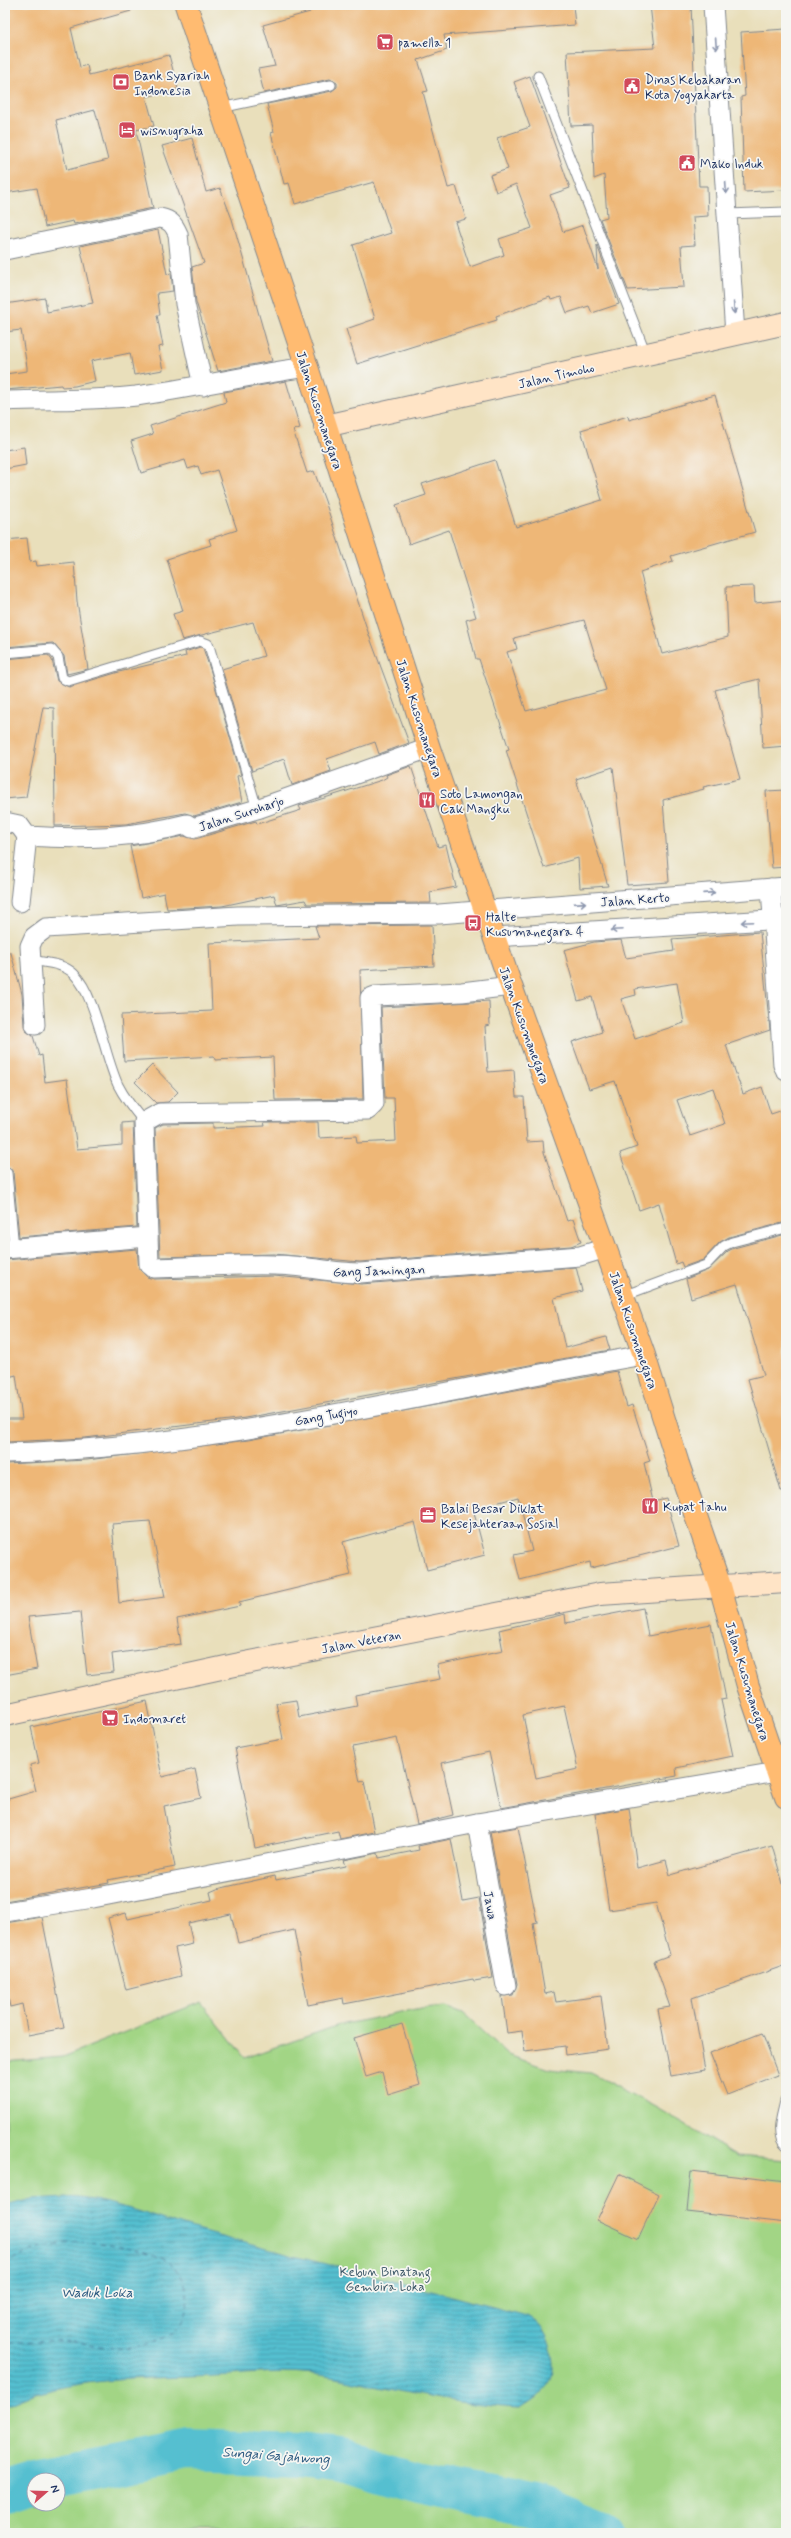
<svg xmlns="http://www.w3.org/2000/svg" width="791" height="2538" viewBox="0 0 791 2538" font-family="Mynerve,sans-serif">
<defs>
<pattern id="water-rules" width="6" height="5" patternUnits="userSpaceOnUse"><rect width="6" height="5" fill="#55bfd0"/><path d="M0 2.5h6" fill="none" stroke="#469cac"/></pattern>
</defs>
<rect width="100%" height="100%" fill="#f6f6f2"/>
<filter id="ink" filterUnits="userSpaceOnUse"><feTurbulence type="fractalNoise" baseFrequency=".025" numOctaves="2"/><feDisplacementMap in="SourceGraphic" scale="8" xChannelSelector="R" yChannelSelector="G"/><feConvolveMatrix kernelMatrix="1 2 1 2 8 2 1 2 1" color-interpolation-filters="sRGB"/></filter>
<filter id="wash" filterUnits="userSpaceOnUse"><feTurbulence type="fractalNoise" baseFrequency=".012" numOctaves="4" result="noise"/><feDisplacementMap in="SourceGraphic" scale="16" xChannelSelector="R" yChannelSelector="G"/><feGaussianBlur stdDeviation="0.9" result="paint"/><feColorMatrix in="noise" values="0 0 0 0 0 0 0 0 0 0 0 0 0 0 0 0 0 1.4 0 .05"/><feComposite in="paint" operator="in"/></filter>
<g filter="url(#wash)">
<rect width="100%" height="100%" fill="#e9dfbb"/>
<path fill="#a2d585" stroke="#5e8272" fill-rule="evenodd" d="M201,2002L245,2058L339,2025L421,2009L446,2007L462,2013L508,2055L549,2069L591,2073L655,2107L737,2156L786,2160V2533H5V2062L62,2057ZM34,2480H58V2504H34Z"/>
<path fill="url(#water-rules)" stroke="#387797" d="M68,2197C121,2201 164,2222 214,2235C318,2263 423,2288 527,2316C541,2324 547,2334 551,2349C558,2380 547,2393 521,2408C452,2405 388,2388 321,2375C287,2369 250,2374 215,2376C148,2379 65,2375 5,2407V2206L33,2199Z"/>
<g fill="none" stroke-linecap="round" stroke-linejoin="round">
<g stroke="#55bfd0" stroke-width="42">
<path d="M38,2480L188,2450L298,2454L340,2459L419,2482L534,2506L602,2533"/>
<path d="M5,2490L34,2481"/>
</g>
<path stroke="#2c5a80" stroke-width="1" stroke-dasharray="5 4" stroke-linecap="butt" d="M5,2264C25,2253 47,2244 71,2243C97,2240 149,2248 170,2263C187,2274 193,2307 182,2323C175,2334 155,2342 143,2346C120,2353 97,2344 74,2342C50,2339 29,2341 5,2344"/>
</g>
<g id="blocks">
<g fill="#eeb777" fill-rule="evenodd">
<path d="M5,5H131V11L71,28L80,67L87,65L89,75L169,55L178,89L146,97L154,126L136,130L153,208L74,224L73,221L45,227L37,188L5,193ZM95,110L108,160L67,170L56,120Z"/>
<path d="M308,5H573L575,25L444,35L447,50L418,60L428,91L423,92L448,188L456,186L466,219L455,222L470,267L504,255L499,239L532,228L516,184L496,192L490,175L508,169L497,138L530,127L514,82L530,76L570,188L550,195L563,232L583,225L598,269L597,245L619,304L592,313L589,306L567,313L561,297L551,300L550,297L496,316L497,320L357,364L346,329L375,319L353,245L391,233L374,182L295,204L289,183L284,184L271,133L274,132L267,104L332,91L337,87V83L330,79L264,93L258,69L275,66L263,25L310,12Z"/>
<path d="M650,5H691L699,186H707L708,216L693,217L695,245L681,246L684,287L628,290L600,219L607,217L604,175L594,179L592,125L571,126L567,52L655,48Z"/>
<path d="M786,29V190L744,192L741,97L745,96L741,32Z"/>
<path d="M192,138L206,192L220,188L232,219L272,361L218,371L196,302L192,267L204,263L162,146Z"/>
<path d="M158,230L167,274L171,273L173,291L157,293L160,315H157L163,346L158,347L163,370L134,375L130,353L91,361L95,381L75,386L62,387L61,385L5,390V374L27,371V367L21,330L5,332V304L45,298L47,312L93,303L80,246Z"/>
<path d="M286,381L300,428L293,430L307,473L314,471L325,501L369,635L409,743L379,754L375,742L327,759L331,771L292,785L284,759L252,771L222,669L264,656L253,622L182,640L173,614L183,611L167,559L211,545L209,539L237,530L217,470L201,475L198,466L188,469L185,460L141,473L131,441L153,434L150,426L226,402L224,392Z"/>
<path d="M715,395L755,532L671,556L673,561L640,572L662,654L728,637L726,587L754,586L755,603L786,600V746L763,748L759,679L715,690L740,779L703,787L704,789L663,800L669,882L627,885L613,767L576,779L608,886L580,888L578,858L544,868L506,750L509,749L479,659H476L466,620L476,617L449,530L409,544L396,505L426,495L422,484L495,460L516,527L602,500L581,430L628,416L629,420ZM584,620L606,690L526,711L507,652L517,649L514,638Z"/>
<path d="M24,447L26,465L5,469V450Z"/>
<path d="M27,538L30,562L36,561L37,566L74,562L77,601L88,669L67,674L64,656L53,643L5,647V540Z"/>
<path d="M200,647L203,648L211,672L241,775L237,776L242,802L194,816L185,813L126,824L55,826L54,708L43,707L26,797L5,799V659L48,655L52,660L57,681L69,687L119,672L186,656L185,652Z"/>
<path d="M411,766L438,847L446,845L456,887L430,892L431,903L307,904L305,900L277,905L274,895L222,906L167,909L164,893L141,898L130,846L184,836L195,839L256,821L257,824L301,810L299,806L382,780L387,777L386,775Z"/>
<path d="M786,790V867L772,868L766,791Z"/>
<path d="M432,925L434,966L360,970L363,1099L275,1100L273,1057L215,1060L214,1056L124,1061L121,1015L212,1011L209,943L319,938L315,926Z"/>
<path d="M760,932L770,1030L726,1045L743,1094L762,1087L771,1114L786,1109V1222L729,1237L720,1242L703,1260L683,1267L681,1262L676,1264L659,1203L639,1210L620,1153L637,1147L615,1081L589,1089L572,1042L602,1032L592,997L578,1001L564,950L594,942L621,940L626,958L674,951L672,939ZM677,983L684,1023L635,1039L621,999L636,995L635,989ZM713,1088L725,1124L690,1136L677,1100Z"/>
<path d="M5,953H11L22,994L24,1026L26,1031L33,1036L39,1056L42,1055L45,1082L67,1079L77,1149L122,1145V1123L133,1122L137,1227L19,1237L13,1172L10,1168H5Z"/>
<path d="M489,1001L490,1025L485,1026L488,1072L514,1070L516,1097H524L527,1142L543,1141L544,1152L567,1221L573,1219L581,1242L571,1246L360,1262L274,1254L160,1257L155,1128L163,1124L213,1123V1128L265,1126L264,1122H318L319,1138L356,1136L357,1143L396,1141L394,1098H385L381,1007Z"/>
<path d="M152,1065L178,1092L168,1102L156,1103L135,1082Z"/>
<path d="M786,1234V1490L781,1491L748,1379L764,1375L737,1284L691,1298L686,1279L708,1270L728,1251L734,1248Z"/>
<path d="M137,1249L139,1269L147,1277L154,1279L274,1276L361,1284L576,1267L582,1291L554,1298L565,1348L606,1337L610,1350L245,1418L85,1438L8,1442L6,1419H22L16,1375L5,1378V1260Z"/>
<path d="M617,1371L627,1407L632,1405L650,1461L644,1463L653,1501L666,1498L679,1546L591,1568L590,1562L520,1580L514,1555L532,1551L518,1497L473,1509L485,1555L427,1570L415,1522L343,1542L351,1575L239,1602L240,1606L177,1619L181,1644L112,1654L114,1672L87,1675L80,1612L28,1617L37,1669L5,1675V1464L87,1460L248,1440ZM150,1521L165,1597L119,1603L112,1524Z"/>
<path d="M643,1608L648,1636L711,1624L726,1699L721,1700L733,1756L676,1768L677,1776L501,1808L489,1752L442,1763L453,1815L417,1824L397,1738L353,1747L360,1782L364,1781L374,1832L340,1839L338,1831L255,1848L235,1748L283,1739L276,1703L296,1700L299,1717L357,1706L355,1695L440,1679L437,1665L503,1651L499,1630L565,1614L566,1623ZM564,1706L578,1769L536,1778L523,1715Z"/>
<path d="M147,1701L162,1777L195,1769L201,1798L164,1806L175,1867L108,1880L109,1883L5,1901V1800L36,1791L30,1765L39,1763L31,1727Z"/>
<path d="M629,1808L637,1868L666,1860L670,1875L772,1846L786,1894V1965L692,1998L705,2070L671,2076L658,2009L670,2007L654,1961L670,1955L656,1903L609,1910L595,1814Z"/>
<path d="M518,1827L537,1922L533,1923L545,1994L554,1992L556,2002L601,1996L608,2049L566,2055L565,2046L525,2051L522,2031L507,2033L502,1996L513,1995L517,1984L490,1832Z"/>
<path d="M451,1839L463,1901L479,1898L493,1978L474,1981L473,1979L344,2004L343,1998L308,2005L294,1930L238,1943L231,1914L188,1923L193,1944L175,1948L181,1976L126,1990L108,1918L126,1913L128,1919L212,1900L210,1892L217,1889L275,1876L276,1880L346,1866L344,1860L378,1853L379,1858L419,1850L418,1846Z"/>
<path d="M42,1917L64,2028L28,2035L22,2004L10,2007L5,1983V1923Z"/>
<path d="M402,2024L420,2085L388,2095L382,2072L366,2077L354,2038Z"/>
<path d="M762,2033L778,2075L727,2095L710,2053Z"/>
<path d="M691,2171L786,2182V2223L687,2212Z"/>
<path d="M619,2174L659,2194L638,2239L597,2220Z"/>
</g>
</g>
</g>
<g filter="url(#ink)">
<use href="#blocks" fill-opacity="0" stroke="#82878c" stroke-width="1"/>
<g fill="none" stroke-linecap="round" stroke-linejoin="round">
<g stroke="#82878c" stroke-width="11">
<g id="lane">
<path d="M538,76L646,354"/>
<path d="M220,108L331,85"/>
<path d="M728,214L786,212"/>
<path d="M5,653L51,649L58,657L62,678L68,681L200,641L208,644L210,649L257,809"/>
<path d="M31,960C46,963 63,963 74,974C96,996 104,1055 118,1085C125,1099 134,1110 144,1122"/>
<path d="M7,1173L14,1248"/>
<path d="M623,1296L706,1265L724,1246L732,1242L786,1228"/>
<path d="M785,2101C782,2116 774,2135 786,2146"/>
</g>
</g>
<g stroke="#82878c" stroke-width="21">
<g id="street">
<path d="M713,5L735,334"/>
<path d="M5,250L160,218C171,220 174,225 178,234L185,304L203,386"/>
<path d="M5,401C48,399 93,401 136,396C193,388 249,375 307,367"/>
<path d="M5,822L19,825L27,836C83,840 132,838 187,824L192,828L257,809L429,748"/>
<path d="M771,888L783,1065L786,1071"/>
<path d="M20,902L27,836"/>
<path d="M494,937L786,919"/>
<path d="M511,986L462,992L375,996L370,998L374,1104L368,1110L160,1113L144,1122L149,1264L154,1268C194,1267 234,1264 274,1265C303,1265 331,1273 360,1273L580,1256L606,1248"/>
<path d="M35,1025L30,946L34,937L46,928L238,916L439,914L786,887"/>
<path d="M5,1249L148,1237"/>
<path d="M5,1453C221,1448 432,1391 644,1355"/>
<path d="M477,1823L506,1986"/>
<path d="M5,1912L93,1898L477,1823L777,1772"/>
</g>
</g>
<g stroke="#82878c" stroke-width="24">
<g id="secondary">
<path d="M325,426L786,323"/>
<path d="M5,1715L235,1665L600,1594L786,1582"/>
</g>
</g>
<g stroke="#82878c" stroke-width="24">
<path id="primary" d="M186,5L307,367L429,748L511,986L644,1355L678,1464L720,1586L748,1686L786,1797"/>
</g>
<use href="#lane" stroke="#fff" stroke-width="9"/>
<use href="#street" stroke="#fff" stroke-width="19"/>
<use href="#secondary" stroke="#ffe4c6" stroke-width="22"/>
<use href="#primary" stroke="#ffbb71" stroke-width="22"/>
</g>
<defs><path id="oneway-shaft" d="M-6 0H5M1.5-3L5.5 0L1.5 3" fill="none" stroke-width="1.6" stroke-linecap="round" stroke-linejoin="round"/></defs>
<g stroke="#8d97ae">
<use href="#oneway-shaft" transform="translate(716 44) rotate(86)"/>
<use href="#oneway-shaft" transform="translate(726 188) rotate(86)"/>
<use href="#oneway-shaft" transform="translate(734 308) rotate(86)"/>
<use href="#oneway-shaft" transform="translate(709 893) rotate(-4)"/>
<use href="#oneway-shaft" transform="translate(580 903) rotate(-4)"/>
<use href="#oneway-shaft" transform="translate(747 922) rotate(177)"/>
<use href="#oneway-shaft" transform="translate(617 930) rotate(177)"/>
</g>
</g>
<defs>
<g id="supermarket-square" transform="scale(0.9)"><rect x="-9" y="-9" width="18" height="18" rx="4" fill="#d1495b" stroke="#f6f6f2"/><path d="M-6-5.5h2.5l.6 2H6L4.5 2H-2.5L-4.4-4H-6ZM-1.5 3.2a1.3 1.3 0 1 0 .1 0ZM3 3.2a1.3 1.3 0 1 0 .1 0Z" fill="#fff"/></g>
<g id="bank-square" transform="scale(0.9)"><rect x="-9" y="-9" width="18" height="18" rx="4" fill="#d1495b" stroke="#f6f6f2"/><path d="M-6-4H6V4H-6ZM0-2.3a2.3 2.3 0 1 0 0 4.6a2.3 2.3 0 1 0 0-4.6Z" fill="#fff"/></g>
<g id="civic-square" transform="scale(0.9)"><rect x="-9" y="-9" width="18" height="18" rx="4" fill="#d1495b" stroke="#f6f6f2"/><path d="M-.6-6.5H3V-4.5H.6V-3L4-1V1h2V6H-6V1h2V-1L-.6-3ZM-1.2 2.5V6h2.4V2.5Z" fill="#fff"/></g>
<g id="hotel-square" transform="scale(0.9)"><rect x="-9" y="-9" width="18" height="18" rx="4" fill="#d1495b" stroke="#f6f6f2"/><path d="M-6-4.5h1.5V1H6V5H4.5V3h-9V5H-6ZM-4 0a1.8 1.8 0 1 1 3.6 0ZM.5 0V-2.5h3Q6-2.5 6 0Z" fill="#fff"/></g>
<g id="restaurant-square" transform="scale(0.9)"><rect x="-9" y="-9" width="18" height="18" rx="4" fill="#d1495b" stroke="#f6f6f2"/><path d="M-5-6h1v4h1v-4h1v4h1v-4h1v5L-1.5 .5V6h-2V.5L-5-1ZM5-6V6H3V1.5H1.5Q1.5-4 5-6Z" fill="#fff"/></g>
<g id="bus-square" transform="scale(0.9)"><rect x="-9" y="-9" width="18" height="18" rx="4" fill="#d1495b" stroke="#f6f6f2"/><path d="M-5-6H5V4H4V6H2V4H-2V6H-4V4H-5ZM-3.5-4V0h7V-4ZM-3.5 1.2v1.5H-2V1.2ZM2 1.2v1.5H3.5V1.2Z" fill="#fff"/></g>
<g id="office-square" transform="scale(0.9)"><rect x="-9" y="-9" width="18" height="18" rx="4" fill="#d1495b" stroke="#f6f6f2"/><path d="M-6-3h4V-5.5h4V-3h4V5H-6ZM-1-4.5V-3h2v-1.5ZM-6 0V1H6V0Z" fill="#fff"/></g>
</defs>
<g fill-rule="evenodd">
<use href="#supermarket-square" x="385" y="42"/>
<use href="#bank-square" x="121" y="82"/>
<use href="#civic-square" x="632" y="86"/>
<use href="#hotel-square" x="127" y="130"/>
<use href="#civic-square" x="687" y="163"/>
<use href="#restaurant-square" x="427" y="800"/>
<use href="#bus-square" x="473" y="923"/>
<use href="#restaurant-square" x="650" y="1506"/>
<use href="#office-square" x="428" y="1515"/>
<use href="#supermarket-square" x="110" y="1718"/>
</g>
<g text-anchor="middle" stroke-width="3.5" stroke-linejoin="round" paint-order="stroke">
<g font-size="13" fill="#1b2f5e" stroke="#f6f6f2" text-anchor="start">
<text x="398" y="47">pamella 1</text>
<text x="134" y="80">Bank Syariah<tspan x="134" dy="15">Indonesia</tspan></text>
<text x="645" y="84">Dinas Kebakaran<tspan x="645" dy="15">Kota Yogyakarta</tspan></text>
<text x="140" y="135">wisnugraha</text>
<text x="700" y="168">Mako Induk</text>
<text x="440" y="798">Soto Lamongan<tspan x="440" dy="15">Cak Mangku</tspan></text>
<text x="486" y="921">Halte<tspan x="486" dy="15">Kusumanegara 4</tspan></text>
<text x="663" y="1511">Kupat Tahu</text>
<text x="441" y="1513">Balai Besar Diklat<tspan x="441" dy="15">Kesejahteraan Sosial</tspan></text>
<text x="123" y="1723">Indomaret</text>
</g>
<g font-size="13" fill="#1b2f5e" stroke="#f6f6f2">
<text transform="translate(556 375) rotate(-13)" y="5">Jalan Timoho</text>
<text transform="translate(320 410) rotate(72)" y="5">Jalan Kusumanegara</text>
<text transform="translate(420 718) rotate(72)" y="5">Jalan Kusumanegara</text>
<text transform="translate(241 813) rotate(-18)" y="5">Jalan Suroharjo</text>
<text transform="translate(635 899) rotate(-4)" y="5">Jalan Kerto</text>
<text transform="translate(525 1025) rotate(70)" y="5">Jalan Kusumanegara</text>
<text transform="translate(379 1270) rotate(-2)" y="5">Gang Jamingan</text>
<text transform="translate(634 1330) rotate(71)" y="5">Jalan Kusumanegara</text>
<text transform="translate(326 1415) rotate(-10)" y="5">Gang Tugiyo</text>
<text transform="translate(361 1641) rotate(-11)" y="5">Jalan Veteran</text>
<text transform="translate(748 1681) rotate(73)" y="5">Jalan Kusumanegara</text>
<text transform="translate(491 1905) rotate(80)" y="5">Jawa</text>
</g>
<g font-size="13" fill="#3d5868" stroke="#f6f6f2">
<text x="385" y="2276">Kebun Binatang<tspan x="385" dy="15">Gembira Loka</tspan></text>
</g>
<g font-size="14" font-style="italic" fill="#2c5a80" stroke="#f6f6f2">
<text x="97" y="2297">Waduk Loka</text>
<text transform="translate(276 2455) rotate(4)" y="5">Sungai Gajahwong</text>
</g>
</g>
<rect width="791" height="2538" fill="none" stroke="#f6f6f2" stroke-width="20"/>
<g transform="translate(46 2492) rotate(70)"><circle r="19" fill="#f6f6f2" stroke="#9ea6b7"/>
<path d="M0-3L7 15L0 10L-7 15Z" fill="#d1495b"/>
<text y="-6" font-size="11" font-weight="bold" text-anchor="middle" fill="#1b2f5e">N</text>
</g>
</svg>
